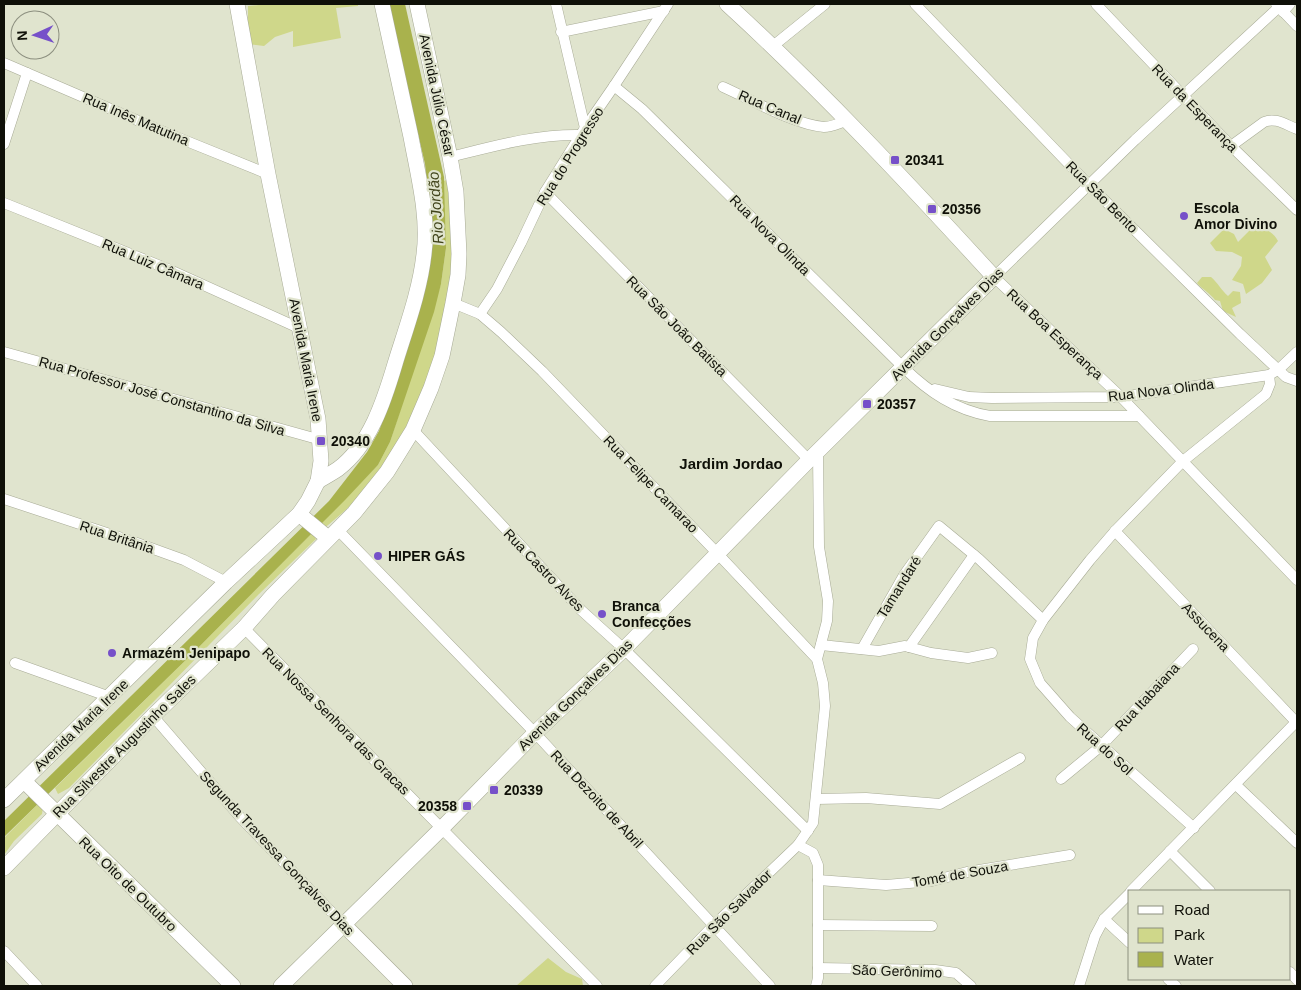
<svg xmlns="http://www.w3.org/2000/svg" width="1301" height="990" viewBox="0 0 1301 990" font-family="Helvetica,sans-serif">
<rect width="100%" height="100%" fill="#e0e4ce"/>
<g fill="#cfd78a">
<path d="M269,4H358V6L336,8L341,38L293,47V31L275,37L264,46L248,44V6Z"/>
<path d="M448,179C450,204 452,230 452,255C451,334 414,438 360,496C348,508 336,519 323,529L319,526L378,465L390,442L441,284L446,248L444,181Z"/>
<path d="M1253,227C1264,228 1273,231 1278,241L1265,257L1272,270L1262,283L1246,294L1243,284L1232,280L1241,266L1242,257L1232,252L1216,251L1210,243L1224,229L1234,234L1238,242Z"/>
<path d="M1202,277H1211C1218,283 1221,290 1228,296L1233,291L1240,292L1241,303L1232,308L1236,317L1223,311L1220,301L1215,300C1210,293 1203,290 1197,283Z"/>
<path d="M312,533L316,539L259,594L69,788L58,794L55,788L191,655Z"/>
<path d="M39,803L43,807L42,814L14,841L4,855V838Z"/>
<path d="M548,958L566,972L582,979L583,986H516Z"/>
</g>
<path fill="#a9b24d" d="M388,4H405L444,177L446,248L441,284L434,312L390,442L378,465L345,500L191,655L4,837V821L329,501L367,452L379,431L406,354L426,286L431,259L433,239L425,164Z"/>
<g fill="none" stroke-linecap="round" stroke-linejoin="round">
<g stroke="#a8ab96" stroke-width="11">
<g id="street">
<path d="M556,4L585,128"/>
<path d="M915,4L1089,185L1240,334L1286,377L1297,381"/>
<path d="M1096,4L1231,146L1297,210"/>
<path d="M1276,4L1297,26"/>
<path d="M1279,7L1135,140L994,277L1121,397L1297,580"/>
<path d="M1283,12L1290,4"/>
<path d="M561,32L664,11"/>
<path d="M773,46L825,4"/>
<path d="M4,63L169,134L268,174"/>
<path d="M614,86L642,109L904,368C929,392 955,410 990,416H1139"/>
<path d="M723,87C750,99 795,125 824,127C832,127 839,123 846,121"/>
<path d="M4,144L27,73"/>
<path d="M1231,146L1264,122C1276,117 1286,125 1297,129"/>
<path d="M450,157C494,146 536,134 581,135"/>
<path d="M545,192L809,460"/>
<path d="M4,203L168,269L301,329"/>
<path d="M453,303L480,314L501,332L542,371L717,553L817,659L823,683L825,706L813,823L798,845L714,925L655,986"/>
<path d="M480,314L497,289L521,243L545,192L585,128L614,86L668,4"/>
<path d="M4,352L321,440"/>
<path d="M935,389L969,397L992,398L1121,397L1269,375L1278,370L1297,352"/>
<path d="M413,430L581,610L624,649L808,831"/>
<path d="M4,499L137,543L184,560L226,582"/>
<path d="M337,529L535,733L770,986"/>
<path d="M1115,531L1297,723"/>
<path d="M244,628L597,986"/>
<path d="M821,645L879,651L905,646L931,653L968,658L992,653"/>
<path d="M909,647L974,555"/>
<path d="M862,649L904,575L939,526L979,559L1043,620"/>
<path d="M817,659L827,621L828,601L819,547L818,452"/>
<path d="M15,663L110,697"/>
<path d="M153,716L240,817L343,924"/>
<path d="M1061,779L1101,746L1193,649"/>
<path d="M1236,785L1297,843"/>
<path d="M816,799L866,798L940,804L1020,758"/>
<path d="M1194,828L1070,717L1040,683L1030,659L1033,638L1043,620L1090,560L1115,531L1183,461L1266,394L1270,384L1269,375"/>
<path d="M798,845L813,853L818,865V978L816,986"/>
<path d="M1170,851L1210,891"/>
<path d="M818,880L886,885L932,881L967,872L1070,855"/>
<path d="M1131,891L1297,721"/>
<path d="M1104,919L1130,943"/>
<path d="M818,925L932,926"/>
<path d="M4,951L37,986"/>
<path d="M818,968L935,970L956,973L971,986"/>
<path d="M1290,972L1297,980"/>
<path d="M1168,979L1176,986"/>
<path d="M1079,986L1095,936L1104,919L1130,893"/>
</g>
</g>
<g stroke="#a8ab96" stroke-width="16">
<g id="secondary">
<path d="M318,481C325,477 332,473 338,469C370,445 384,401 395,364C406,328 420,291 424,254C429,216 418,175 411,137C401,93 392,48 382,4"/>
<path d="M299,514L328,538"/>
<path d="M24,781L233,986"/>
<path d="M4,800L226,582L299,514L308,501L318,481L321,461L318,419L268,174L237,4"/>
<path d="M4,868L153,716L244,628L273,595L354,513L387,472L413,430L431,388L442,356L453,303L458,275L459,254L456,192L450,157L417,4"/>
<path d="M343,924L405,986"/>
<path d="M281,986L442,828L535,733L624,649L809,460L994,277C908,183 821,90 727,4"/>
</g>
</g>
<use href="#street" stroke="#fff" stroke-width="10"/>
<use href="#secondary" stroke="#fff" stroke-width="15"/>
</g>
<g fill="#7650c9" stroke="#e0e4ce" stroke-width="2">
<rect x="890" y="155" width="10" height="10" rx="2.5"/>
<rect x="927" y="204" width="10" height="10" rx="2.5"/>
<circle cx="1184" cy="216" r="5"/>
<rect x="862" y="399" width="10" height="10" rx="2.5"/>
<rect x="316" y="436" width="10" height="10" rx="2.5"/>
<circle cx="378" cy="556" r="5"/>
<circle cx="602" cy="614" r="5"/>
<circle cx="112" cy="653" r="5"/>
<rect x="489" y="785" width="10" height="10" rx="2.5"/>
<rect x="462" y="801" width="10" height="10" rx="2.5"/>
</g>
<g text-anchor="middle" stroke-width="4.5" stroke-linejoin="round" paint-order="stroke">
<g font-size="14" fill="#0f1008" stroke="#e0e4ce">
<text transform="translate(437 95) rotate(78)" y="5">Avenida Júlio César</text>
<text transform="translate(770 107) rotate(23)" y="5">Rua Canal</text>
<text transform="translate(1195 108) rotate(46)" y="5">Rua da Esperança</text>
<text transform="translate(136 119) rotate(23)" y="5">Rua Inês Matutina</text>
<text transform="translate(570 156) rotate(-58)" y="5">Rua do Progresso</text>
<text transform="translate(1102 197) rotate(45)" y="5">Rua São Bento</text>
<text transform="translate(770 235) rotate(45)" y="5">Rua Nova Olinda</text>
<text transform="translate(153 264) rotate(23)" y="5">Rua Luiz Câmara</text>
<text transform="translate(947 324) rotate(-45)" y="5">Avenida Gonçalves Dias</text>
<text transform="translate(677 326) rotate(45)" y="5">Rua São João Batista</text>
<text transform="translate(1055 334) rotate(43)" y="5">Rua Boa Esperança</text>
<text transform="translate(306 360) rotate(79)" y="5">Avenida Maria Irene</text>
<text transform="translate(1161 390) rotate(-7)" y="5">Rua Nova Olinda</text>
<text transform="translate(162 396) rotate(16)" y="5">Rua Professor José Constantino da Silva</text>
<text transform="translate(651 484) rotate(46)" y="5">Rua Felipe Camarao</text>
<text transform="translate(117 537) rotate(18)" y="5">Rua Britânia</text>
<text transform="translate(544 570) rotate(46)" y="5">Rua Castro Alves</text>
<text transform="translate(899 587) rotate(-58)" y="5">Tamandaré</text>
<text transform="translate(1206 627) rotate(46)" y="5">Assucena</text>
<text transform="translate(575 695) rotate(-44)" y="5">Avenida Gonçalves Dias</text>
<text transform="translate(1147 697) rotate(-47)" y="5">Rua Itabaiana</text>
<text transform="translate(336 721) rotate(45)" y="5">Rua Nossa Senhora das Gracas</text>
<text transform="translate(81 725) rotate(-44)" y="5">Avenida Maria Irene</text>
<text transform="translate(124 746) rotate(-45)" y="5">Rua Silvestre Augustinho Sales</text>
<text transform="translate(1105 749) rotate(42)" y="5">Rua do Sol</text>
<text transform="translate(597 799) rotate(47)" y="5">Rua Dezoito de Abril</text>
<text transform="translate(277 853) rotate(47)" y="5">Segunda Travessa Gonçalves Dias</text>
<text transform="translate(960 874) rotate(-10)" y="5">Tomé de Souza</text>
<text transform="translate(128 884) rotate(44)" y="5">Rua Oito de Outubro</text>
<text transform="translate(729 912) rotate(-45)" y="5">Rua São Salvador</text>
<text transform="translate(897 971) rotate(2)" y="5">São Gerônimo</text>
</g>
<g font-size="14" font-weight="bold" fill="#0f1008" stroke="#e0e4ce" text-anchor="start">
<text x="905" y="165">20341</text>
<text x="1194" y="213">Escola<tspan x="1194" dy="16">Amor Divino</tspan></text>
<text x="942" y="214">20356</text>
<text x="877" y="409">20357</text>
<text x="331" y="446">20340</text>
<text x="388" y="561">HIPER GÁS</text>
<text x="612" y="611">Branca<tspan x="612" dy="16">Confecções</tspan></text>
<text x="122" y="658">Armazém Jenipapo</text>
<text x="504" y="795">20339</text>
<text x="457" y="811" text-anchor="end">20358</text>
</g>
<g font-size="15" font-style="italic" fill="#41441b" stroke="#e0e4ce">
<text transform="translate(436 208) rotate(-94)" y="5">Rio Jordão</text>
</g>
<g font-size="15" font-weight="bold" fill="#0f1008" stroke="#e0e4ce">
<text x="731" y="469">Jardim Jordao</text>
</g>
</g>
<rect width="1301" height="990" fill="none" stroke="#0f1008" stroke-width="10"/>
<rect x="1128" y="890" width="162" height="90" fill="#e0e4ce" stroke="#8c8f7f"/>
<rect x="1138" y="906" width="25" height="8" fill="#ffffff" stroke="#8c8f7f"/>
<text x="1174" y="915" font-size="15" fill="#0f1008">Road</text>
<rect x="1138" y="928" width="25" height="15" fill="#cfd78a" stroke="#8c8f7f"/>
<text x="1174" y="940" font-size="15" fill="#0f1008">Park</text>
<rect x="1138" y="952" width="25" height="15" fill="#a9b24d" stroke="#8c8f7f"/>
<text x="1174" y="965" font-size="15" fill="#0f1008">Water</text>
<g transform="translate(35 35) rotate(267)"><circle r="24" fill="#e0e4ce" stroke="#8c8f7f"/>
<path d="M0-4L9 19L0 12L-9 19Z" fill="#7650c9"/>
<text y="-8" font-size="14" font-weight="bold" text-anchor="middle" fill="#0f1008">N</text>
</g>
</svg>
